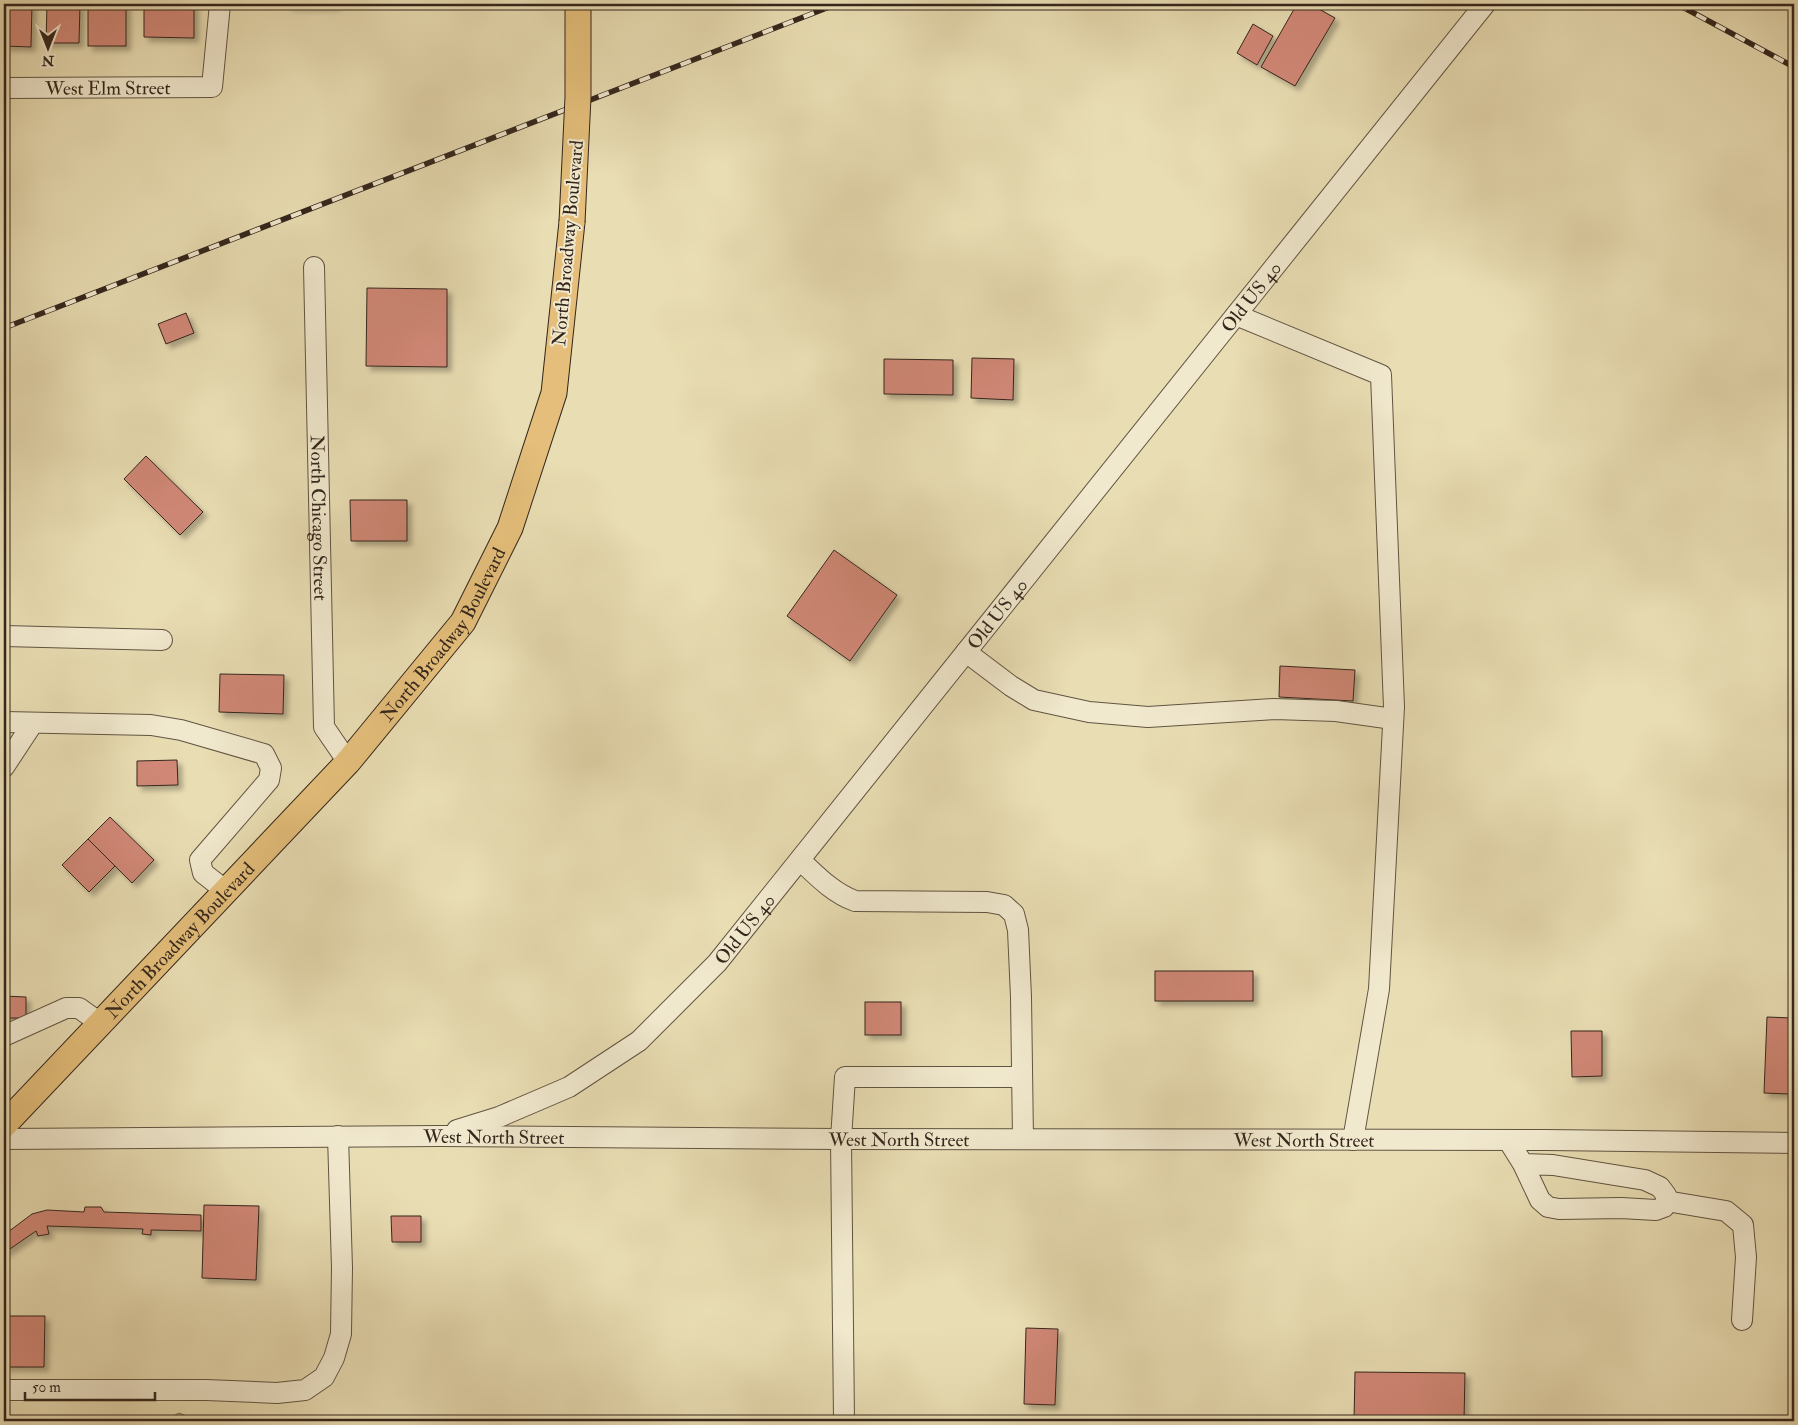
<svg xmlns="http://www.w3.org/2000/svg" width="1798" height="1425" viewBox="0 0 1798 1425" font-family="'IM FELL Double Pica',serif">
<defs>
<filter id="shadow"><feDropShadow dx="4.5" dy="4.5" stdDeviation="2.5" flood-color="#0004"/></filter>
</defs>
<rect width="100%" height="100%" fill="#e9ddb3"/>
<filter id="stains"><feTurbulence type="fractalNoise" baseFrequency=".004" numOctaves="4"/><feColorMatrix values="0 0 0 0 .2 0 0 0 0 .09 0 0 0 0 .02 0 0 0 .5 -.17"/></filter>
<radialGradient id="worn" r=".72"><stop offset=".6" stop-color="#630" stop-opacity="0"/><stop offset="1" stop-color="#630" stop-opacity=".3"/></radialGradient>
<path fill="#b6c18c" stroke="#757454" d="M179,1413L200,1421H163Z"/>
<g fill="#d18877" stroke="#34261d" filter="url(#shadow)">
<path d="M4,4H32L31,47L4,46Z"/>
<path d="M47,4H80L79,43H46Z"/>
<rect x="88" y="4" width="38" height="42"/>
<path d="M144,4H194V38L144,37Z"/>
<rect x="289" y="4" width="47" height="2"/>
<path d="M1297,4H1310L1335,18L1295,86L1261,67Z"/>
<path d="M1253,24L1273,36L1257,65L1237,53Z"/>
<path d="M367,288L447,289V367L366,366Z"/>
<path d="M186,313L194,333L166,344L158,324Z"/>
<path d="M972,358L1014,359L1013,400L971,398Z"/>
<path d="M884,359L953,360V395L884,394Z"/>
<path d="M146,456L203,512L180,535L124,479Z"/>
<path d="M350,500H407V541H351Z"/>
<path d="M834,550L897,595L850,661L787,616Z"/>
<path d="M1280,666L1355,670L1353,701L1279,697Z"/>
<path d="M220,674L284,675L283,714L219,712Z"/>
<path d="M177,760L178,785L137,786V761Z"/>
<path d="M110,817L154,860L132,883L88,839Z"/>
<path d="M88,839L115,866L89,892L62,865Z"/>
<rect x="1155" y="971" width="98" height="30"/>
<path d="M4,996L26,997V1018H4Z"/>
<rect x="865" y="1002" width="36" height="33"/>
<path d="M1767,1017L1792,1018L1789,1094L1764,1093Z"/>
<path d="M1571,1031H1602V1076L1572,1077Z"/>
<path d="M204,1205L259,1206L256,1280L202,1278Z"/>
<path d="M85,1207H101L104,1212L201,1215V1231L151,1230V1235L142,1234L143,1229L47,1226L49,1234L38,1236L36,1231L4,1253V1235L32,1214L47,1210L84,1212Z"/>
<path d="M391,1216H421V1242H392Z"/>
<path d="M4,1316H45L44,1367H4Z"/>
<path d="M1026,1328L1058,1329L1055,1405L1024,1404Z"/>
<path d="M1355,1372L1465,1373L1464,1421H1354Z"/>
</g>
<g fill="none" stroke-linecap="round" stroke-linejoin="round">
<g stroke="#615442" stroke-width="22">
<g id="minor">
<path id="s1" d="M4,88L212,87L220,4"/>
<path id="s2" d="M314,267L324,727L348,762"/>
<path d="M1236,315L1381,375L1394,707L1379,989L1353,1140"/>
<path d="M4,636L162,640"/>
<path d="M966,652L1011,686L1034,700L1089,712L1148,717L1274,709L1336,711L1393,719"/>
<path d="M4,722L151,725L181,730L264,754L271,768L269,780L200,860L203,873L226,891"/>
<path d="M4,767L33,723"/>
<path d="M800,860C817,876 833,893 855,901L987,902L1004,905L1014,914L1018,930L1021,997L1023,1139"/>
<path d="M4,1036L66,1008H79L100,1023"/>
<path id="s3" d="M457,1130L499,1117L569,1087L639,1041L717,963L1485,4"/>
<path id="s4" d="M4,1139L440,1136L841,1139L1546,1140L1794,1143"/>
<path d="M1508,1140L1523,1164L1540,1200L1548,1207L1559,1209L1621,1208L1656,1210L1664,1207L1666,1201V1195L1660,1187L1645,1180L1553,1165L1523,1164"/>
<path d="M1666,1201L1726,1211L1743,1225L1746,1257L1742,1320"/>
<path d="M4,1390H206L277,1393L305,1390L324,1377L334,1358L341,1334L342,1268L338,1136"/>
<path d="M844,1421L841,1139L845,1077H1022"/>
</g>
</g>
<g stroke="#34261d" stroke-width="27">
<g id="major">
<path id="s5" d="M4,1125L348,762L463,622L510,528L554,393L572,222"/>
</g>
</g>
<use href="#minor" stroke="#f1e9ce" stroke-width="20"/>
<use href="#major" stroke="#e4be7a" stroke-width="25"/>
<g stroke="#34261d" stroke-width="5.5">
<g id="rail">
<path d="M1677,4L1794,67"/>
<path d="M4,328L837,4"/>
</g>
</g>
<use href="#rail" stroke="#f1e9ce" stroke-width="4" stroke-dasharray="11" stroke-linecap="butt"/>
<g stroke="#34261d" stroke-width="27" stroke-linecap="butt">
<path id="major-bridge" d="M572,222L578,97V4"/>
</g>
<use href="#major-bridge" stroke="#e4be7a" stroke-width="25"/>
</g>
<g text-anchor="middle" stroke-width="4" stroke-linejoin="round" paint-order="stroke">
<g font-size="19" fill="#34261d" stroke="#f1e9ce">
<text dy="7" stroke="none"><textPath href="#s1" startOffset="104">West Elm Street</textPath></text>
<text transform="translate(567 243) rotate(-85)" y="7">North Broadway Boulevard</text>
<text dy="7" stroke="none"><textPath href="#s3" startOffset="1168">Old US 40</textPath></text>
<text dy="7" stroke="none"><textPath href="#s2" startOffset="251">North Chicago Street</textPath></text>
<text dy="7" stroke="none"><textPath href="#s3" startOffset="762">Old US 40</textPath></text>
<text dy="7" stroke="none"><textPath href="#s5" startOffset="660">North Broadway Boulevard</textPath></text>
<text dy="7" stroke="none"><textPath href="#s3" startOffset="358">Old US 40</textPath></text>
<text dy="7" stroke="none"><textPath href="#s5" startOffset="255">North Broadway Boulevard</textPath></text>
<text dy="7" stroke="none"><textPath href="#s4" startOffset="490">West North Street</textPath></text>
<text dy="7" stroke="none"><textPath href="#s4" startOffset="895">West North Street</textPath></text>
<text dy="7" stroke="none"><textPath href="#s4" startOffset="1300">West North Street</textPath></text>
</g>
</g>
<rect width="1798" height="1425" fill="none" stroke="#e9ddb3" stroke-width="20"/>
<rect x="5" y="5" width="1788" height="1415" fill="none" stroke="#34261d" stroke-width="2.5"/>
<rect x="10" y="10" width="1778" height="1405" fill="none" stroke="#34261d"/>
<g transform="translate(48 48) rotate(180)" stroke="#f1e9ce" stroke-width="4" paint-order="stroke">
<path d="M0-4L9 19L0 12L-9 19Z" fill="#34261d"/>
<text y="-8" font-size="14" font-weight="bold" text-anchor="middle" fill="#34261d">N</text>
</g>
<path d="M25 1392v8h130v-8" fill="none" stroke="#34261d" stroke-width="2.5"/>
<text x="32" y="1392" font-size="15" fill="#34261d" stroke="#f1e9ce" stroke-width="4" paint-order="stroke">50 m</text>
<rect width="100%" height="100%" filter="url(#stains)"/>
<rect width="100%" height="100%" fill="url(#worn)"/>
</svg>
